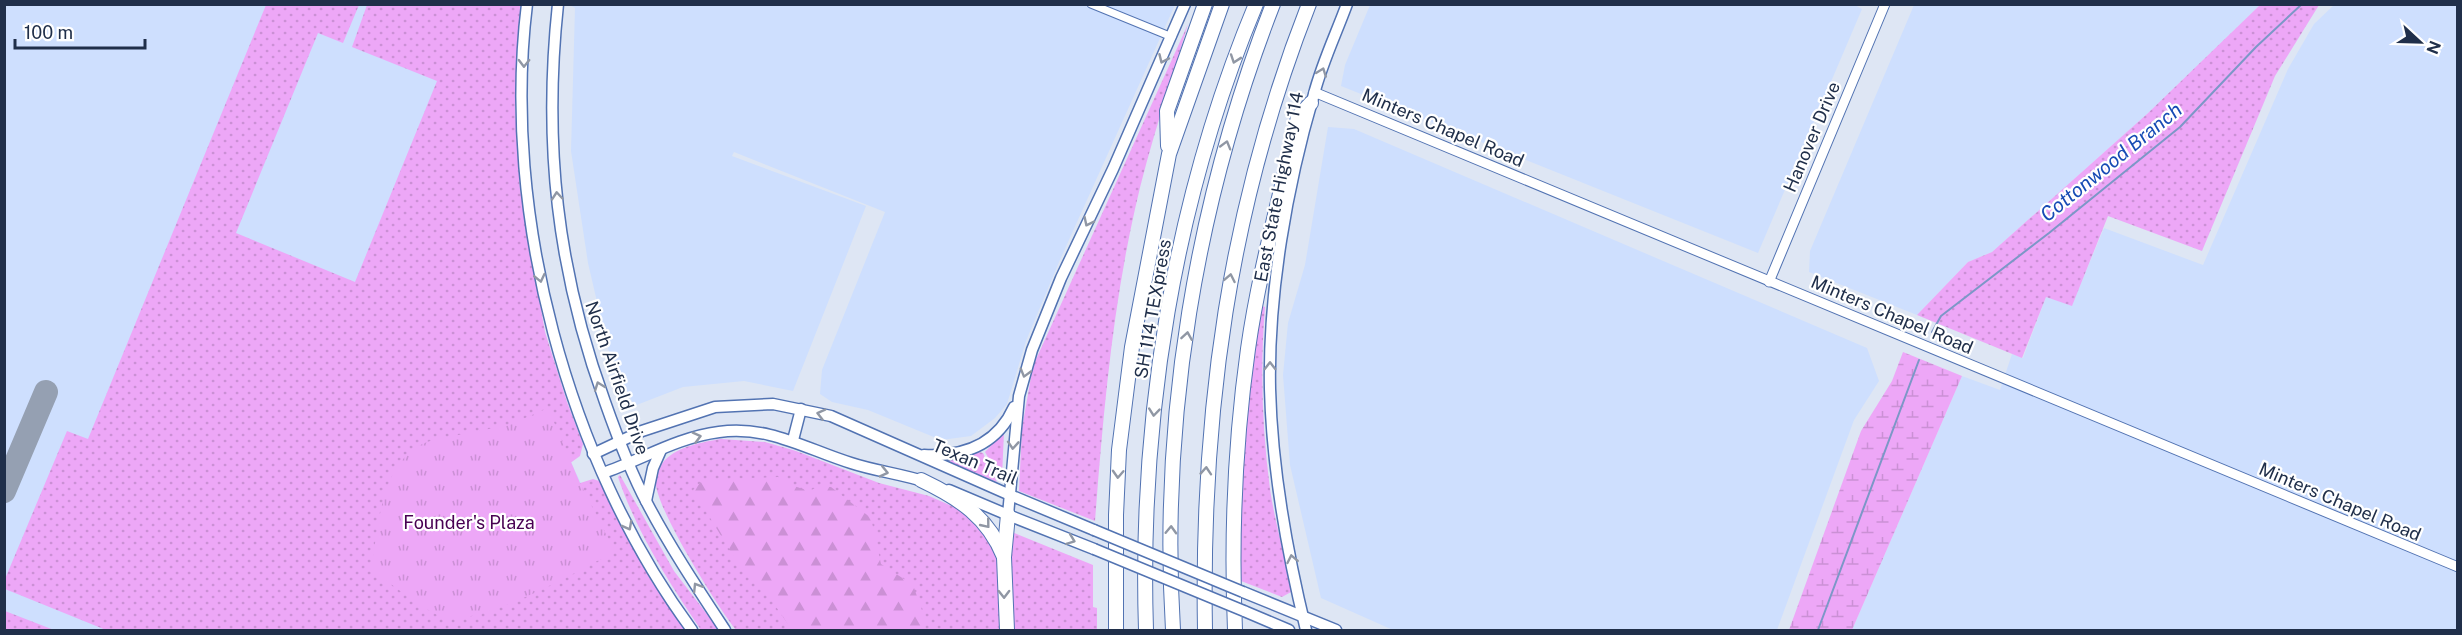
<svg xmlns="http://www.w3.org/2000/svg" width="2462" height="635" viewBox="0 0 2462 635" font-family="'Public Sans',sans-serif">
<defs>
<pattern id="grass-dots" width="8" height="8" patternUnits="userSpaceOnUse" patternTransform="scale(1.5)"><rect width="8" height="8" fill="#eda7f7"/><path d="M2 2h.1M6 6h.1" fill="none" stroke="#cb90d5" stroke-width="1.8" stroke-linecap="round"/></pattern>
<pattern id="forest-firs" width="22" height="20" patternUnits="userSpaceOnUse" patternTransform="scale(1.5)"><rect width="22" height="20" fill="#eda7f7"/><path d="M5 1l3.5 6h-7zM16 11l3.5 6h-7z" fill="#cb90d5"/></pattern>
<pattern id="wetland-marsh" width="20" height="14" patternUnits="userSpaceOnUse" patternTransform="scale(1.5)"><rect width="20" height="14" fill="#eda7f7"/><path d="M1 5h8M5 5V1M11 12h8M15 12V8" fill="none" stroke="#cb90d5"/></pattern>
<pattern id="park-tufts" width="24" height="20" patternUnits="userSpaceOnUse" patternTransform="scale(1.5)"><rect width="24" height="20" fill="#eda7f7"/><path d="M3 7l-1-3M5 7V3M7 7l1-3M15 17l-1-3M17 17v-4M19 17l1-3" fill="none" stroke="#cb90d5"/></pattern>
</defs>
<rect width="100%" height="100%" fill="#dee6f4"/>
<g fill="#cedffe">
<path d="M568,4L1175,5L1059,262L1026,341L1007,404L995,418L971,436L941,440L868,410L832,402L820,394L822,370L885,212L734,152L732,156L866,206L793,391L744,381L683,387L634,406L608,349L588,263L571,151L575,8Z"/>
<path d="M1853,4L1862,9L1758,253L1341,86L1345,65L1370,5Z"/>
<path d="M4,5H505L534,376L575,471L654,630H5Z"/>
<path d="M1914,5H2260L2147,114L1992,252L1968,262L1917,315L1809,272L1810,251Z"/>
<path d="M2334,5H2457V630H1852L1962,376L2000,390L2012,354L2023,358L2046,297L2072,305L2104,228L2203,265L2288,69L2314,24Z"/>
<path d="M1328,127L1354,129L1867,348L1879,381L1854,420L1777,630H1393L1321,598L1290,465L1283,375L1288,323L1305,265Z"/>
</g>
<g fill="url(#grass-dots)">
<path d="M266,5H359L343,43L318,33L236,233L355,282L437,81L352,47L367,5H521L515,106L520,189L545,332L567,402L583,444L580,456L569,464L577,484L593,479L602,482L650,579L685,630H106L5,589V579L67,431L88,439Z"/>
<path d="M2260,5H2319L2275,76L2202,251L2108,216L2072,306L2046,297L2022,358L1917,315L1968,262L1992,252L2147,114Z"/>
<path d="M1188,24C1170,86 1149,146 1135,209C1112,311 1103,417 1095,521L1019,491L1022,428L1033,366Z"/>
<path d="M1262,306L1265,307C1260,368 1262,428 1270,489C1275,524 1286,558 1291,592L1282,597L1241,581C1239,488 1247,397 1262,306Z"/>
<path d="M1004,432L1002,477L1000,478L985,452Z"/>
<path d="M721,439L765,442L796,451L879,483L929,496L961,510L982,533L985,532C1003,561 1001,597 1004,630H736C717,606 659,513 656,485C655,478 660,465 665,460C679,446 703,442 721,439Z"/>
<path d="M979,452L983,453L997,482L948,461Z"/>
<path d="M620,475L674,571L719,630H701C668,581 637,533 618,477Z"/>
<path d="M1012,532L1093,565V607L1097,608V630H1014L1010,579Z"/>
<path d="M4,611H5L54,630H5Z"/>
</g>
<path fill="url(#forest-firs)" d="M778,477L794,486L809,491L820,486L831,487L871,518L881,564L913,585L924,616L923,626L916,630H792L761,585L734,557L693,490L703,480Z"/>
<path fill="url(#wetland-marsh)" d="M1903,352L1962,376L1852,630H1789L1861,431L1892,381Z"/>
<path fill="url(#park-tufts)" d="M548,408L580,483L615,552C579,570 477,630 440,616C423,609 389,582 371,570C379,525 380,455 433,440L509,425Z"/>
<g fill="none" stroke-linecap="round" stroke-linejoin="round">
<g stroke="#7c97c7" stroke-width="2">
<path d="M1932,332L1941,316L2049,233L2180,127L2256,47L2302,4"/>
<path d="M1818,630L1919,360"/>
</g>
<path stroke="#95a0b2" stroke-width="24" d="M4,491L46,392"/>
<g stroke="#5273b2" stroke-width="9">
<path id="minor" d="M1091,4L1172,37"/>
</g>
<g stroke="#5273b2" stroke-width="11">
<g id="tertiary">
<path d="M1314,92L2458,567"/>
<path d="M1769,282L1885,4"/>
</g>
</g>
<g stroke="#5273b2" stroke-width="13">
<g id="secondary">
<path d="M527,4C501,213 568,462 692,630"/>
<path d="M558,4C543,144 557,270 605,402C617,436 630,471 647,503C670,547 698,589 725,630"/>
<path d="M793,440L801,409"/>
<path d="M593,454L642,431L715,407L773,404L831,416L1010,495"/>
<path d="M924,455C964,457 997,445 1014,407"/>
<path d="M603,473C641,460 678,437 719,432C768,425 806,449 851,463C875,471 902,474 926,482"/>
<path d="M949,490L1008,515L1019,396L1032,350L1061,278L1113,169L1185,4"/>
<path d="M646,501L653,468L661,450"/>
<path d="M1306,630C1287,552 1272,469 1270,389C1268,293 1287,186 1314,94C1322,63 1336,34 1347,4"/>
</g>
</g>
<g stroke="#5273b2" stroke-width="13">
<g id="primary">
<path d="M1010,495L1094,530"/>
<path d="M1008,515L1094,549"/>
<path d="M1243,592L1336,630"/>
<path d="M1244,611L1289,630"/>
</g>
</g>
<g stroke="#5273b2" stroke-width="16">
<g id="motorway">
<path d="M1168,146L1167,111L1205,4"/>
<path d="M921,480C959,498 988,517 1004,557"/>
<path d="M1007,630L1004,557L1008,515"/>
<path d="M1116,630V515L1119,450L1132,347L1169,154L1222,4"/>
<path d="M1146,630C1139,419 1174,200 1256,4"/>
<path d="M1173,630C1160,419 1196,202 1273,4"/>
<path d="M1205,630C1201,413 1229,208 1309,4"/>
<path d="M1235,630C1231,537 1235,442 1248,349C1259,271 1281,194 1298,117L1311,103"/>
</g>
</g>
<use href="#minor" stroke="#fff" stroke-width="7"/>
<use href="#tertiary" stroke="#fff" stroke-width="9"/>
<use href="#secondary" stroke="#fff" stroke-width="10"/>
<use href="#primary" stroke="#fff" stroke-width="10"/>
<use href="#motorway" stroke="#fff" stroke-width="14"/>
<g stroke="#5273b2" stroke-width="13" stroke-linecap="butt">
<g id="primary-bridge">
<path d="M1094,530L1243,592"/>
<path d="M1094,549L1244,611"/>
</g>
</g>
<use href="#primary-bridge" stroke="#fff" stroke-width="10"/>
</g>
<defs><path id="oneway-chevron" d="M-2-3.5L2.5 0L-2 3.5" fill="none" stroke-width="1.6" stroke-linecap="round" stroke-linejoin="round" transform="scale(1.5)"/></defs>
<g stroke="#9097a4">
<use href="#oneway-chevron" transform="translate(1163 59) rotate(114)"/>
<use href="#oneway-chevron" transform="translate(1235 59) rotate(109)"/>
<use href="#oneway-chevron" transform="translate(524 63) rotate(91)"/>
<use href="#oneway-chevron" transform="translate(1322 72) rotate(-69)"/>
<use href="#oneway-chevron" transform="translate(1226 145) rotate(-74)"/>
<use href="#oneway-chevron" transform="translate(557 196) rotate(-95)"/>
<use href="#oneway-chevron" transform="translate(1088 222) rotate(116)"/>
<use href="#oneway-chevron" transform="translate(540 278) rotate(77)"/>
<use href="#oneway-chevron" transform="translate(1230 278) rotate(-79)"/>
<use href="#oneway-chevron" transform="translate(1187 336) rotate(-81)"/>
<use href="#oneway-chevron" transform="translate(1270 366) rotate(-90)"/>
<use href="#oneway-chevron" transform="translate(1025 373) rotate(106)"/>
<use href="#oneway-chevron" transform="translate(599 386) rotate(-110)"/>
<use href="#oneway-chevron" transform="translate(1154 412) rotate(96)"/>
<use href="#oneway-chevron" transform="translate(821 414) rotate(-166)"/>
<use href="#oneway-chevron" transform="translate(697 437) rotate(-15)"/>
<use href="#oneway-chevron" transform="translate(1013 445) rotate(94)"/>
<use href="#oneway-chevron" transform="translate(1206 471) rotate(-86)"/>
<use href="#oneway-chevron" transform="translate(884 472) rotate(13)"/>
<use href="#oneway-chevron" transform="translate(1118 474) rotate(93)"/>
<use href="#oneway-chevron" transform="translate(986 524) rotate(51)"/>
<use href="#oneway-chevron" transform="translate(628 526) rotate(62)"/>
<use href="#oneway-chevron" transform="translate(1171 530) rotate(-88)"/>
<use href="#oneway-chevron" transform="translate(1071 540) rotate(21)"/>
<use href="#oneway-chevron" transform="translate(1292 559) rotate(-101)"/>
<use href="#oneway-chevron" transform="translate(697 587) rotate(-122)"/>
<use href="#oneway-chevron" transform="translate(1004 594) rotate(89)"/>
</g>
<g text-anchor="middle" stroke-width="4.5" stroke-linejoin="round" paint-order="stroke">
<g font-size="18" fill="#202f4a" stroke="#fff">
<text transform="translate(1443 128) rotate(23)" y="6">Minters Chapel Road</text>
<text transform="translate(1812 137) rotate(-67)" y="6">Hanover Drive</text>
<text transform="translate(1279 187) rotate(-79)" y="6">East State Highway 114</text>
<text transform="translate(1153 309) rotate(-80)" y="6">SH 114 TEXpress</text>
<text transform="translate(1892 315) rotate(23)" y="6">Minters Chapel Road</text>
<text transform="translate(617 378) rotate(71)" y="6">North Airfield Drive</text>
<text transform="translate(975 462) rotate(23)" y="6">Texan Trail</text>
<text transform="translate(2340 502) rotate(23)" y="6">Minters Chapel Road</text>
</g>
<g font-size="18" fill="#480052" stroke="#fff">
<text x="469" y="529">Founder's Plaza</text>
</g>
<g font-size="20" font-style="italic" fill="#174bb5" stroke="#fff">
<text transform="translate(2111 162) rotate(-39)" y="7">Cottonwood Branch</text>
</g>
</g>
<rect width="2462" height="635" fill="none" stroke="#202f4a" stroke-width="12"/>
<g transform="translate(2420 42) rotate(112)" stroke="#ffffff" stroke-width="4.5" paint-order="stroke">
<path d="M0-4.5L10 22L0 15L-10 22Z" fill="#202f4a"/>
<text y="-9" font-size="16" font-weight="bold" text-anchor="middle" fill="#202f4a">N</text>
</g>
<path d="M15 39v9h130v-9" fill="none" stroke="#202f4a" stroke-width="3"/>
<text x="24" y="39" font-size="18" fill="#202f4a" stroke="#ffffff" stroke-width="4.5" paint-order="stroke">100 m</text>
</svg>
